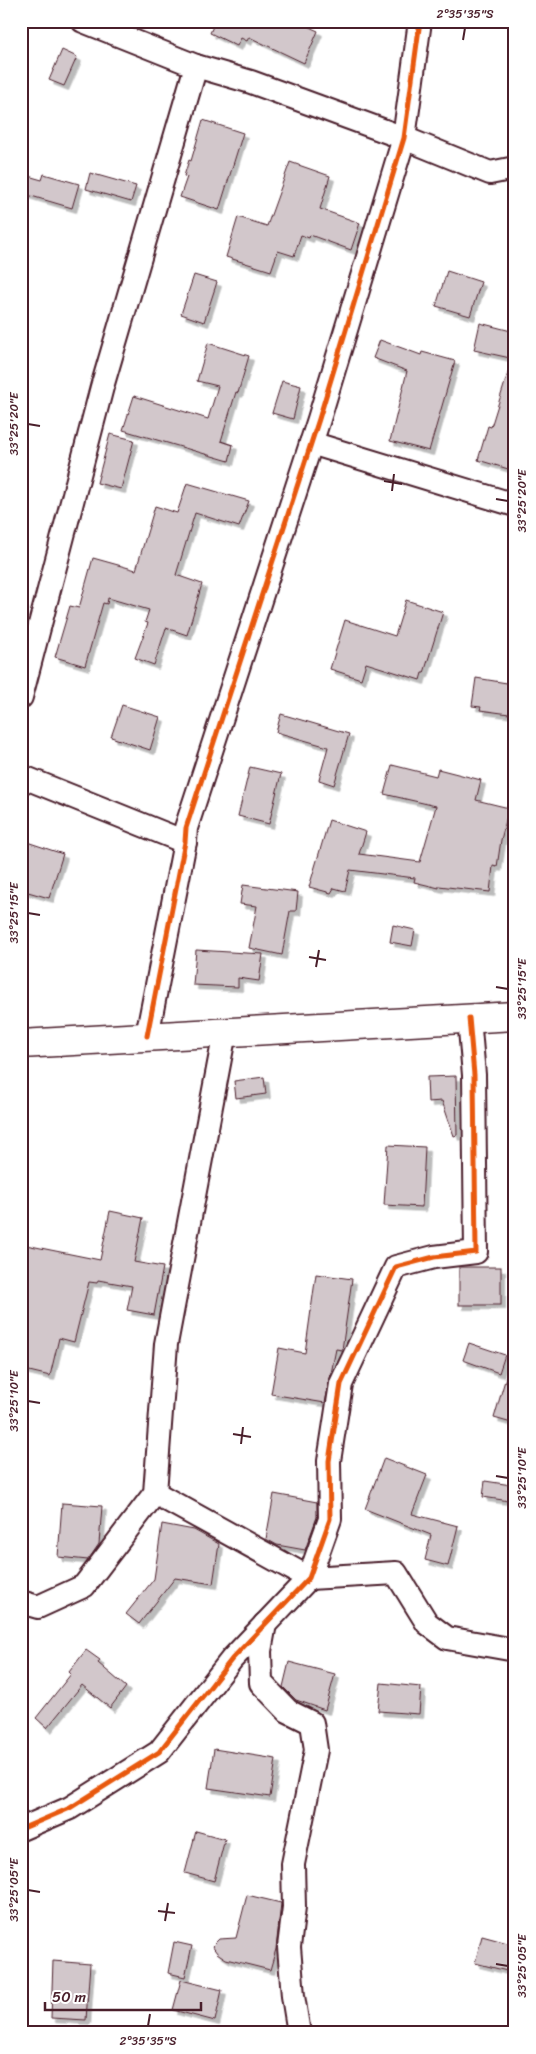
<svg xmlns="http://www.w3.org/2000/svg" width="536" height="2054" viewBox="0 0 536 2054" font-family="Sriracha,sans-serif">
<defs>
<filter id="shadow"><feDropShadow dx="4.5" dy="4.5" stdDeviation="0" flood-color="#0004"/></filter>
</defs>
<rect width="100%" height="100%" fill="#fff"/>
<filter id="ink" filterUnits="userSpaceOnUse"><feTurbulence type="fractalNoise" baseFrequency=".02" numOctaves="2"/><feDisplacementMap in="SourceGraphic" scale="10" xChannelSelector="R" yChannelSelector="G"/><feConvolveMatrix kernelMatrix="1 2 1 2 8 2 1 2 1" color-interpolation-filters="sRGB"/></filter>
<g filter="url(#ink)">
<g fill="#d2c7cb" stroke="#4a1f2b" filter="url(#shadow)">
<path d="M208,21H296L318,31L304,63L249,37L247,41L241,38L237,46L210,33L214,24Z"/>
<path d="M62,50L77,57L64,86L49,80Z"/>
<path d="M203,120L243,133L219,210L180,197L187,177L184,176L189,160L191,161Z"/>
<path d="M290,162L330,176L320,209L360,223L351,250L310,235L309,238L301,235L294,256L278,251L271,271L226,257L238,217L267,226Z"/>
<path d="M90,173L136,186L131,202L86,189Z"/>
<path d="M21,174L42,180L44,174L79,184L72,208L21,193Z"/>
<path d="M447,271L481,282L470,316L436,306Z"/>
<path d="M194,275L217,282L204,322L181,314Z"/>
<path d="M480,323L515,332L510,358L474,350Z"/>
<path d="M380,340L421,355L422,352L455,361L429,451L390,441L407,371L373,358Z"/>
<path d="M208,343L249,356L238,393L236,392L221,441L233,445L229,461L123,430L134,396L208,419L218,386L197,381Z"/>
<path d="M511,363L515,364V471L478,460L488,426L491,427Z"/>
<path d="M282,381L301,386L293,419L272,413Z"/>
<path d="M110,434L134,440L121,489L97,483Z"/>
<path d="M187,483L249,501L239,527L195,513L176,575L202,584L187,635L166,628L154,665L135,658L148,623L145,622L149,610L108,598L107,604L103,603L85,666L55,657L70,606L79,608L93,558L136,570L155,506L177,513Z"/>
<path d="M406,600L443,612L424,673H422L420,680L366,663L361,679L330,669L345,620L395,636Z"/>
<path d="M476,678L513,684L509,714L480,710L481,707L472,706Z"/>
<path d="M122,705L160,717L150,750L111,737Z"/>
<path d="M281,714L349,734L334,785L319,780L328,747L276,732Z"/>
<path d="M392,765L436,776L438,769L481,780L476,800L509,808L501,840L497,867L493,866L490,892L439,886V888L414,882L415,878L350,870L345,891L334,888L331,893L309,887L329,820L366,832L359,854L420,862L436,806L384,794Z"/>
<path d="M250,767L281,774L269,824L238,816Z"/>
<path d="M27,842L63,854L49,898L21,890V859Z"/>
<path d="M243,885L298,892L296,911H290L282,955L249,948L257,906L240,904Z"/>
<path d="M393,925L415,930L412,946L390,942Z"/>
<path d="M196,950L263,954L259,981L238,978V987L193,985Z"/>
<path d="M456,1076L457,1135L454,1136L442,1101L428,1102L427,1077Z"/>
<path d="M264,1077L266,1094L236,1098L234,1081Z"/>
<path d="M388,1145L425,1147L422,1207L384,1205Z"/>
<path d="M110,1211L143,1218L134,1262L163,1267L154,1315L127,1310L132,1286L98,1280L97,1283L89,1282L74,1342L59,1338L50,1376L21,1369V1244L100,1260Z"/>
<rect x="459" y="1267" width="42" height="38"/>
<path d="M316,1274L352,1279L342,1350L336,1349L325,1403L271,1394L279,1348L305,1353Z"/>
<path d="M469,1343L505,1355L499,1373L463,1360Z"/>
<path d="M510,1363L515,1364V1424L494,1418Z"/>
<path d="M384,1458L427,1475L412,1514L458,1526L448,1566L425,1560L431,1535L365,1509Z"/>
<path d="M485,1481L511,1485L509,1501L483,1497Z"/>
<path d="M274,1494L317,1502V1517L305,1550L277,1545L266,1539Z"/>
<path d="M62,1503L102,1506L99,1544L88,1560L58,1557Z"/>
<path d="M162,1524L194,1530L219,1544L213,1584L175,1578L139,1624L126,1614L154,1579Z"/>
<path d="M86,1650L100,1660L98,1663L126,1687L110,1708L82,1685L47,1728L36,1718L71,1674L69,1672Z"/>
<path d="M289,1662L335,1674L325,1710L296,1700L283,1687Z"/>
<path d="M381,1683L421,1687L419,1714L378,1711Z"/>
<path d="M214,1749L276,1759L270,1797L208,1788Z"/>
<path d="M196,1831L225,1839L214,1881L185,1873Z"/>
<path d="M247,1895L281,1903L276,1949L270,1970L226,1959L217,1953L212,1946L219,1939L236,1938Z"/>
<path d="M482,1936L515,1945V1973L475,1963Z"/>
<path d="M174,1942L192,1946L185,1977L168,1973Z"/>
<path d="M53,1961L90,1964L86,2020L51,2018Z"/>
<path d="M181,1980L222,1990L215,2021L173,2010Z"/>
</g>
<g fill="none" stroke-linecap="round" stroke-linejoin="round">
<g stroke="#4a1f2b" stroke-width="26">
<g id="minor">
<path d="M83,21L196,66L251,82L404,138L490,173L515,168"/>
<path d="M311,443L515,505"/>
<path d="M21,697L102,387L196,66"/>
<path d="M21,776L185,842"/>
<path d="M147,1036L185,842L186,828L319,419L404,138L420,21"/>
<path d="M155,1493L309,1578L396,1573L427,1623L447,1638L515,1650"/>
<path d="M21,1602L38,1607L84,1586L155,1493L166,1344L225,1032"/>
<path d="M265,1624L260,1651L261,1683L288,1711L312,1723L316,1750L293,1864L294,1907L289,1947L293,1996L299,2033"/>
<path d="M21,1829L70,1808L159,1752L232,1659L309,1578L330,1519L329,1461L341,1384L396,1267L434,1257L476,1252L474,1075L469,1018"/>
</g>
</g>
<g stroke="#4a1f2b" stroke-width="31">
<path id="major" d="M21,1044L515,1016"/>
</g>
<use href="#minor" stroke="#fff" stroke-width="22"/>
<use href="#major" stroke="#fff" stroke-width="28"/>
<g stroke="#fff" stroke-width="8">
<g id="cycleway">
<path d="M147,1036L185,842L186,828L319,419L404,138L420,21"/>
<path d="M21,1829L70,1808L159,1752L232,1659L309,1578L330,1519L329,1461L341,1384L396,1267L434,1257L476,1252L474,1075L469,1018"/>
</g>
</g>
<use href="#cycleway" stroke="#e8590c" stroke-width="5"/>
</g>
</g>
<path fill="none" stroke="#4a1f2b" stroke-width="2" d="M463,40L465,28M28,424L40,426M384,481L402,484M392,491L394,474M496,499L508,501M28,913L40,915M309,957L326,960M316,967L319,950M496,987L508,989M28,1401L40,1403M233,1434L251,1437M241,1444L243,1427M496,1476L508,1478M28,1890L40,1892M158,1911L175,1913M165,1921L168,1903M496,1964L508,1966M148,2026L150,2014"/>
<rect width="536" height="2054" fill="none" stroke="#fff" stroke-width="55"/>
<path d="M45 2002v8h156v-8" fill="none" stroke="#4a1f2b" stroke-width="2.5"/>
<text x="52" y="2002" font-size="15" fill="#4a1f2b" stroke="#ffffff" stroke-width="4" paint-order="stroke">50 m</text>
<rect x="28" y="28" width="480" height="1998" fill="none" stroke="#4a1f2b" stroke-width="2"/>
<g font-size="12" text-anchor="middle" fill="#4a1f2b">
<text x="465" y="18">2°35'35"S</text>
<text transform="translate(14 424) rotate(-90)" y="4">33°25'20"E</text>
<text transform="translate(522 501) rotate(-90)" y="4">33°25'20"E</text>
<text transform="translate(14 913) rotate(-90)" y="4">33°25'15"E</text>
<text transform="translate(522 989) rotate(-90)" y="4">33°25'15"E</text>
<text transform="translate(14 1401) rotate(-90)" y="4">33°25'10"E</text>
<text transform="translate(522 1478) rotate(-90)" y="4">33°25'10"E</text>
<text transform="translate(14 1890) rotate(-90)" y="4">33°25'05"E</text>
<text transform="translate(522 1966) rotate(-90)" y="4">33°25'05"E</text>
<text x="148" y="2045">2°35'35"S</text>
</g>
</svg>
